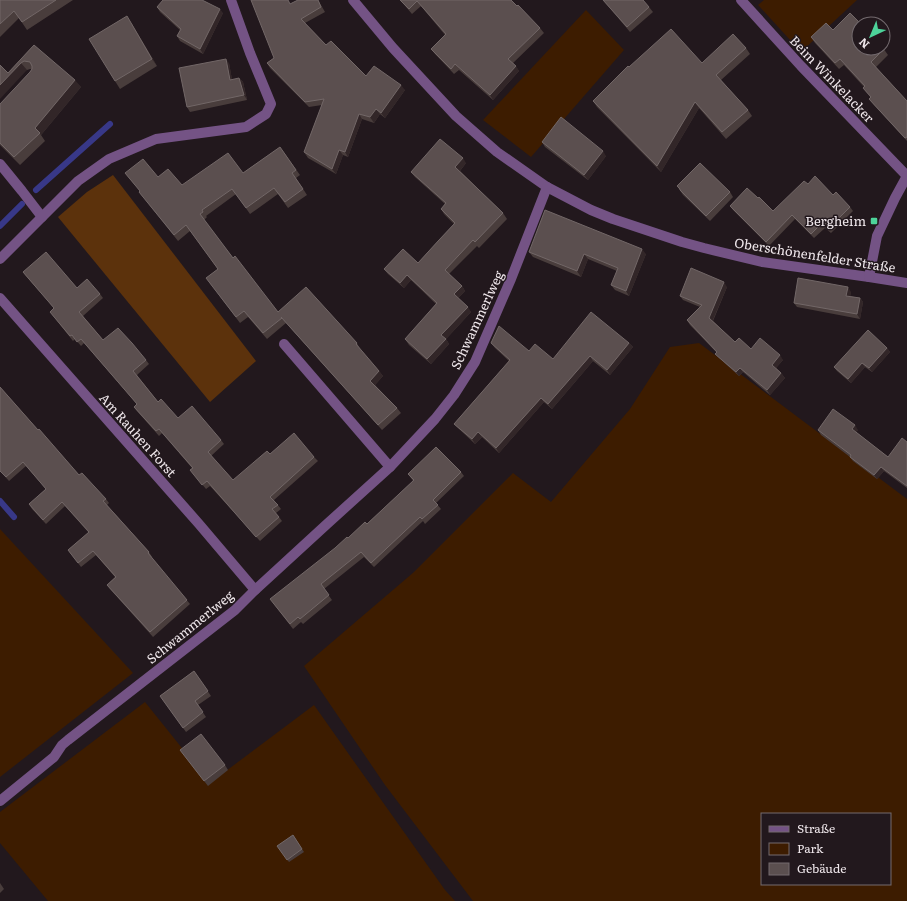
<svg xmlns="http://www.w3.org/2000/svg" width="907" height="901" viewBox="0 0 907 901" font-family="Literata,serif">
<rect width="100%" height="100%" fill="#22181d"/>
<g fill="#3d1c00" fill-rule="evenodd">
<path d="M764,0H857L801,52L758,5Z"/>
<path d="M586,10L624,50L531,157L483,120Z"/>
<path d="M699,343L907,499V901H473L385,785L304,666L414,572L513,473L551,502L630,409L670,347ZM762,814H890V884H762Z"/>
<path d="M0,529L133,673L0,777Z"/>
<path d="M145,702L210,783L314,705L445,890L455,901H48L0,843V812Z"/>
</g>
<path fill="#5c320c" d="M113,175L256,361L210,402L58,217L87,192Z"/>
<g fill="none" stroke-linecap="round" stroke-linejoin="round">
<g stroke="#383888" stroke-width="6">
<path d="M36,190L110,124"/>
<path d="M0,226L22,204"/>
<path d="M0,501L14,517"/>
</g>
<g stroke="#745385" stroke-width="10">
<path d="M353,0L393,48L456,116L497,152L547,187L591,210L613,219L682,242L704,248L762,262L869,277L907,283"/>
<path d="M741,0L801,66L907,176"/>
<path d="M0,164L22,191L42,217"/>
<path d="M0,259L78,181L109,159L156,139L246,127L266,114L271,104L250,53L231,0"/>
<path d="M869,277L877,236L895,198L907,176"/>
<path d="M0,298L199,524L255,590"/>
<path d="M284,344L390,467"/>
<path d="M0,801L54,757L62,745L68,740L235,610L255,590L327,524L390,467L435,419L454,395L475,362L511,279L547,187"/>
</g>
</g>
<g fill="#493d3c">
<path d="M0,0H73L27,30L19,18L0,37Z"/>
<path d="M318,0L325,12L305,23L326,45L366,76L405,90L385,118L380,114L374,123L362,119L348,157L343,155L336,174L308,158L304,152L322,105L309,107L270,68L267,63L274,58L291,4Z"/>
<path d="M400,0H511L540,28L544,33L513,63L519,71L493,100L459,70L454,74L435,54L431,49L445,35L421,6L412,14Z"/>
<path d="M603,0L649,7L653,12L630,32Z"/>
<path d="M157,7L223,13L203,54L180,41L177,36L180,30L160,12Z"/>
<path d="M132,24L157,66L120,89L115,81Z"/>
<path d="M833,30L883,48L888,55L876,67L907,101V141L874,105L869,99L871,98L863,88L864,87L844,65L839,69L815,43L811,37Z"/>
<path d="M34,45L81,87L41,135L45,141L20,165L0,145V104L30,72L32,69H30L27,70L8,73Z"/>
<path d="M746,48L750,54L721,80L748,110L752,116L726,139L699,108L661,172L597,107L593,101L629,67L702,63Z"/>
<path d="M229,63L232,80L239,78L243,82L247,100L190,112L187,107Z"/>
<path d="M542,142L606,156L588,180L545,147Z"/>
<path d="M280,147L300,175L296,178L307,195L288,208L278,194L250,214L236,194L206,216L207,217L204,220L233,258L278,312L357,343L360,349L379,371L383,376L375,385L397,408L401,413L382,430L286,323L267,339L248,317L240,323L206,278L218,269L190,231L178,241L143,197L139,192L140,191L125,173L158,177L182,185L243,173Z"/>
<path d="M466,163L460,171L503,213L507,219L479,248L477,246L449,274L462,286L465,291L458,298L471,312L446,339L449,344L431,364L409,345L405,339L436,304L411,280L404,288L388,274L384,269L418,263L454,224L444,214L441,209L445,204L415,177L411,172Z"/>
<path d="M808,184L833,195L850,207L853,211L831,233L825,228L814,238L795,219L769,246L733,210L730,206L773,211Z"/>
<path d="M677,186L730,192L733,197L710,221L683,195Z"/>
<path d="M529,252L646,254L629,296L615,290L611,285L617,271L588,259L581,277L533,257Z"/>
<path d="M23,272L77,288L100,294L103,298L83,316L103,340L146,360L149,364L137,375L158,402L178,418L221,440L224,444L211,456L233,480L270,454L314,457L318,461L274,500L281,509L276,513L282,521L260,541L210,486L206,489L190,470L192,468L162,433L159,436L137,411L134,407L137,404L84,343L81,346L75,339L73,341L50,312L54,308L26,276Z"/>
<path d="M727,287L713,321L735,342L751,349L783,360L776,368L781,373L785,378L770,395L743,372L739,376L719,358L715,354L717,353L690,325L687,320L700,307L683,300L680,296Z"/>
<path d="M851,292L850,296L860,298L863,302L860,319L797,307L794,303Z"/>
<path d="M491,343L529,351L553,359L629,343L633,347L610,375L593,361L552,409L544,402L499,453L482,437L475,444L458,428L454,424L509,361L495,348Z"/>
<path d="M887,348L890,352L872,372L865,367L851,383L837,371L834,367Z"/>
<path d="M0,387L38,430L79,475L106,499L109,503L107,505L149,552L152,557L151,558L190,604L153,637L110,589L107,585L115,577L96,555L81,567L68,550L89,533L65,506L46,524L32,509L29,504L46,489L26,466L9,481L0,471Z"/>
<path d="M818,430H858L856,432L888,457L907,442V488L884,471L877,479L853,461L850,457L821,435Z"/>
<path d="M461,472L464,476L436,503L441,509L425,524L423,521L374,567L364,557L324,589L332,600L303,624L301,622L293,629L273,603L348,538L367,524L413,481L408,474Z"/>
<path d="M194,671L211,696L198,705L206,717L186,732L160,696Z"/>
<path d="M180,750L225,765L228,770L208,786Z"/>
<path d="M293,835L304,852L289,862L277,846Z"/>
<path d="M0,883L4,889L0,893Z"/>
</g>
<g fill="#322628">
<path d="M220,9L223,13L203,54L200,49Z"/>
<path d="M127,16L132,24L157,66L152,59Z"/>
<path d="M226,59L229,63L233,85L230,80Z"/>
<path d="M21,63L27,70L0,99V85Z"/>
<path d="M516,66L519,71L493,100L490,95Z"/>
<path d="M239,78L243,82L247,100L244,95Z"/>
<path d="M75,80L81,87L41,135L35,128Z"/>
<path d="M401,85L405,90L385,118L381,113Z"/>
<path d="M695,102L699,108L661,172L657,166Z"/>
<path d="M376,109L380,114L374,123L370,117Z"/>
<path d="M359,114L362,119L348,157L345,152Z"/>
<path d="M339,150L343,155L336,174L332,169Z"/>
<path d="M603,151L606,156L588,180L584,175Z"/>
<path d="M463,158L466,163L459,172L455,167Z"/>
<path d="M642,249L646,254L629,296L626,291Z"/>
<path d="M584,254L588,259L581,277L577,271Z"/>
<path d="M407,275L411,280L404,288L400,283Z"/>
<path d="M724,282L727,287L712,322L709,318Z"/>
<path d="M462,286L465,291L457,299L454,294Z"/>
<path d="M848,287L851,292L850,300L846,296Z"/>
<path d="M860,298L863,302L860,319L857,314Z"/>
<path d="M468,307L471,312L446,339L449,344L431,364L427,359L441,335Z"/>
<path d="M629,343L633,347L610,375L607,370Z"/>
<path d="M887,348L890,352L872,372L869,368Z"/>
<path d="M780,355L783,360L775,369L772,365Z"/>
<path d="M590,356L593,361L552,409L548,404Z"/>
<path d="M862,363L865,367L851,383L848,379Z"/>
<path d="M740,368L743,372L739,376L736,372Z"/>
<path d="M379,371L383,376L374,386L370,381Z"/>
<path d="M781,373L785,378L770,395L767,390Z"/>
<path d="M541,398L544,402L499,453L496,448Z"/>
<path d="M855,425L858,430L855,434L852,429Z"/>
<path d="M478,432L482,437L475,444L472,439Z"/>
<path d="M881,467L884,471L877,479L874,475Z"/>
</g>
<g fill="#5b4f4f" stroke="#726767">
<path d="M0,0H56L22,22L14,11L0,24Z"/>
<path d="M163,0H202L220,9L200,49L177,36L181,29L157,7Z"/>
<path d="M251,0H288L290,4L298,0H318L321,7L301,19L326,45L331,41L366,76L374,66L401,85L381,113L376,109L370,117L359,114L345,152L339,150L332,169L304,152L324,99L305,102L267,63L274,58Z"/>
<path d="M400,0H511L517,6L518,5L540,28L508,59L516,66L490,95L455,64L451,69L431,49L446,34L417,1L409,9Z"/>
<path d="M603,0H643L649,7L627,27Z"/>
<path d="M850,13L861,24H859V48H883L884,49L871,62L907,101V137L905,138L869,99L871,97L863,88L865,86L840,59L835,63L811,37L826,23L833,30Z"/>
<path d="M127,16L152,59L115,81L89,39Z"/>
<path d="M671,29L702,63L733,34L746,48L716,75L748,110L722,132L695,102L657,166L593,101L628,66L629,67Z"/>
<path d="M34,45L75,80L35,128L40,133L14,157L0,143V104L30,72L32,69V66L30,62L24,61L21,63L0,85V65L8,73Z"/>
<path d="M226,59L230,80L239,78L244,95L187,107L179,68Z"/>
<path d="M561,117L603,151L584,175L542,142Z"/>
<path d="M440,139L463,158L455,167L503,213L475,242L473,240L445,270L462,286L454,294L468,307L441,335L446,339L427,359L405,339L437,303L407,275L400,283L384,269L403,249L418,263L439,240L455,223L441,209L446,203L411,172Z"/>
<path d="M280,147L296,170L292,173L303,189L285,202L274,188L246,208L232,189L202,210L203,212L200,214L233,258L235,256L278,312L306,287L357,343L356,344L379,371L370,381L397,408L378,425L281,317L282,318L263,333L244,311L236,317L206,278L218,269L186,225L174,235L139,192L140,191L125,173L143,159L158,177L168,169L182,185L228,153L243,173Z"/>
<path d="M700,163L730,192L706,216L680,190V189L677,186Z"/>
<path d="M815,176L833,195L836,192L850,207L828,229L822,223L811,234L792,215L766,242L730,206L747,188L758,198L759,197L773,211L804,181L808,184Z"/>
<path d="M545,210L642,249L626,291L611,285L618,268L584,254L577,271L529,252Z"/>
<path d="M46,252L77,288L87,279L100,294L79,312L103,340L118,328L132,343L146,360L133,371L158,402L161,399L178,418L192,406L221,440L208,452L233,480L267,451L270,454L294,433L314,457L270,497L278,505L272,509L279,517L256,537L207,481L202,485L190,470L193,468L159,429L156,431L134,407L137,404L81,339L77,342L72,335L70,336L50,312L54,308L23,272Z"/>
<path d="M691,268L724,282L709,318L735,342L739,338L751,349L760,338L780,355L772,365L781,373L767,390L740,368L736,372L715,354L717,352L687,320L702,305L680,296Z"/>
<path d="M798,278L848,287L846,296L860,298L857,314L794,303Z"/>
<path d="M591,312L629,343L607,370L590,356L548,404L541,398L496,448L478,432L472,439L454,424L510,360L491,343L499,326L529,351L535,344L553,359Z"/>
<path d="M868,330L887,348L869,368L862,363L848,379L834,367Z"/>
<path d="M0,387L38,430L39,429L79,475L82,473L106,499L103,501L149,552L148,553L187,600L150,632L107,585L116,577L93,551L78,563L68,550L89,532L62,502L43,520L29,504L46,489L23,462L6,477L0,471Z"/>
<path d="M833,409L855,425L852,429L888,457L902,438L907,442V486L881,467L874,475L850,457L851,455L818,430Z"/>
<path d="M436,447L461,472L433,500L438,505L422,519L420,517L371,563L361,552L321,584L329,595L300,619L298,617L290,624L270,599L335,548L347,537L348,538L365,522L367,524L414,480L408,474Z"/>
<path d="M194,671L208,691L195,701L203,712L183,728L160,696Z"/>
<path d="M201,734L225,765L204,781L180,750Z"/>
<path d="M293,835L302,849L287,860L277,846Z"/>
</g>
<rect fill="#4dd39a" stroke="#22181d" stroke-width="1.5" x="870" y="217" width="8" height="8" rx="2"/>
<g text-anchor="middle" stroke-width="3" stroke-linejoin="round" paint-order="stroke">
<g font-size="13" fill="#efe7eb" stroke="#22181d">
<text transform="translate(832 79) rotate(46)" y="5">Beim Winkelacker</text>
<text transform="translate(815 255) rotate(9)" y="5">Oberschönenfelder Straße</text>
<text transform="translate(477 320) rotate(-65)" y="5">Schwammerlweg</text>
<text transform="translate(138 435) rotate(48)" y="5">Am Rauhen Forst</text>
<text transform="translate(190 627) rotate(-39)" y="5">Schwammerlweg</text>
</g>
<g font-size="13" fill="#efe7eb" stroke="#22181d" text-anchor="end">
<text x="866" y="226">Bergheim</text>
</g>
</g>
<rect x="761" y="813" width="130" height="72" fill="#22181d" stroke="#746b6f"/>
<rect x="769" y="826" width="20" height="6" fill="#745385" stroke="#746b6f"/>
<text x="797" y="833" font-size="12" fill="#efe7eb">Straße</text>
<rect x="769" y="843" width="20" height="12" fill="#3d1c00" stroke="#746b6f"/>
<text x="797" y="853" font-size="12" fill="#efe7eb">Park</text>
<rect x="769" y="863" width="20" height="12" fill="#5b4f4f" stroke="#746b6f"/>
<text x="797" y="873" font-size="12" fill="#efe7eb">Gebäude</text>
<g transform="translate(871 36) rotate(224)"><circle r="19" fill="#22181d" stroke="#746b6f"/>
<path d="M0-3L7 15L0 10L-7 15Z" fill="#4dd39a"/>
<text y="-6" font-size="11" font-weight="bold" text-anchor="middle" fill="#efe7eb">N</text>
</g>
</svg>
